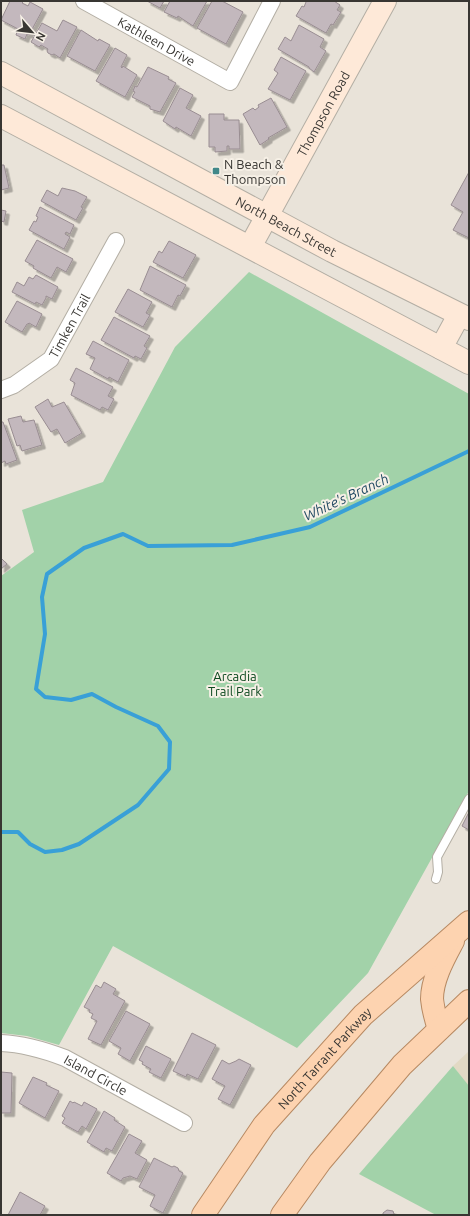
<svg xmlns="http://www.w3.org/2000/svg" width="470" height="1216" viewBox="0 0 470 1216" font-family="Ubuntu,sans-serif">
<defs>
<filter id="shadow"><feDropShadow dx="3.5" dy="3.5" stdDeviation="0" flood-color="#0004"/></filter>
</defs>
<rect width="100%" height="100%" fill="#e9e3d9"/>
<path fill="#e2d9c4" d="M469,1051V1087L453,1066Z"/>
<g fill="#a2d2a9">
<path d="M249,272L469,394V791L368,973L297,1048L113,946L59,1045L27,1036L1,1033V576L34,552L22,510L103,482L175,347Z"/>
<path d="M453,1066L469,1086V1215H436L359,1174Z"/>
</g>
<g fill="none" stroke-linecap="round" stroke-linejoin="round">
<path stroke="#39a0d7" stroke-width="4" d="M1,832H18L30,844L45,852L62,850L79,844L138,805L169,769L170,742L158,726L116,707L92,694L71,700L45,697L36,689L45,634L42,597L47,574L84,548L123,534L148,546L232,545L310,527L469,451"/>
</g>
<g fill="#c3b8bd" stroke="#998d92" filter="url(#shadow)">
<path d="M10,1H21L23,2L22,3L28,6L30,2L43,9L29,35L27,34L25,39L16,35L18,29L1,20Z"/>
<path d="M147,1H164L160,8Z"/>
<path d="M170,1H207L193,26L178,16L177,18L164,12Z"/>
<path d="M212,1H222L243,12L226,44L197,28Z"/>
<path d="M305,1H334L340,5L337,10L341,12L333,25L331,24L326,33L296,16L302,6L304,7L306,2Z"/>
<path d="M63,20L77,27L60,58L54,54L52,55L48,53L47,51L48,49L41,45L39,47L31,42L42,23L57,31Z"/>
<path d="M299,25L324,39L320,47L326,51L314,72L309,68V67L278,49L285,37L291,41Z"/>
<path d="M81,30L98,41L99,39L110,45L95,71L67,56Z"/>
<path d="M115,48L127,55L121,67L122,68L123,66L137,75L125,97L96,81Z"/>
<path d="M281,57L306,71L290,100L268,89L278,73L274,70Z"/>
<path d="M148,67L169,77L168,79L176,83L160,112L150,109V106L132,97L135,92L133,91L135,86L137,87Z"/>
<path d="M180,88L193,95L186,108L201,116L191,136L176,127L175,129L163,121Z"/>
<path d="M271,98L287,127L268,138L269,139L260,145L243,114L253,108L255,110L259,107L258,105Z"/>
<path d="M209,114H224V120H239L240,149H229V146H227V151L215,152V147H209Z"/>
<path d="M1,165H4L9,188L1,190Z"/>
<path d="M469,172V238L453,230L463,212L451,205Z"/>
<path d="M62,188L75,191L87,197L81,207L83,208L76,220L41,201L47,190L58,196Z"/>
<path d="M40,207L74,225L70,234L66,232L65,234L70,237L64,249L29,230L34,221L36,222L38,217L36,216Z"/>
<path d="M1,210L6,211L4,222L1,221Z"/>
<path d="M37,240L73,259L66,272L57,267L51,278L33,268L34,266L25,261Z"/>
<path d="M169,241L196,255L183,278L153,262L159,251L162,253Z"/>
<path d="M150,266L186,285L180,296L178,295L172,307L140,290Z"/>
<path d="M36,275L58,287L52,299L46,296V298L42,305L36,302L35,304L12,292L17,282L24,286L29,277L33,279Z"/>
<path d="M128,289L152,302L146,313L150,315L143,327L115,312Z"/>
<path d="M17,301L42,314L36,327L29,323L28,324H27L22,332L5,322Z"/>
<path d="M114,317L150,336L144,346L147,348L141,359L135,356L134,358L101,340Z"/>
<path d="M93,341L129,360L118,382L109,377L108,379L90,369L95,358L86,354Z"/>
<path d="M76,368L113,387L108,396L114,399L108,410L102,407L100,410L71,395L75,383L70,380Z"/>
<path d="M48,399L52,407L64,402L82,433L65,443L57,429L51,432L35,407Z"/>
<path d="M21,416L23,422L34,420L42,445L22,451L20,445L17,446L8,419Z"/>
<path d="M1,422H3L17,460L6,464L5,461L1,463Z"/>
<path d="M1,558L7,564L1,569Z"/>
<path d="M469,812V830L462,826Z"/>
<path d="M104,982L116,989L113,994L125,1001L101,1045L88,1039L97,1021L91,1018L93,1014L89,1012L90,1010L84,1007L96,985L101,988Z"/>
<path d="M126,1011L150,1024L130,1061L118,1054L121,1048L109,1041Z"/>
<path d="M192,1033L216,1045L198,1079L187,1074L186,1077L173,1071Z"/>
<path d="M146,1046L171,1059L161,1078L149,1072L151,1069L142,1064L143,1062L139,1060Z"/>
<path d="M239,1059L251,1065L230,1105L218,1099L225,1086L212,1079L222,1060L229,1064L236,1061Z"/>
<path d="M1,1072L12,1073L11,1113H1Z"/>
<path d="M33,1077L47,1083L46,1085L59,1091L45,1118L19,1103Z"/>
<path d="M70,1101L73,1103L74,1102L82,1106L84,1102L97,1109L86,1129L82,1126L78,1132L62,1123L65,1118L62,1116Z"/>
<path d="M104,1111L115,1118L114,1120L125,1127L112,1151L106,1148L104,1152L87,1142Z"/>
<path d="M129,1134L142,1141L135,1153L147,1160L137,1179L130,1176L123,1178L121,1181L107,1173Z"/>
<path d="M154,1158L172,1167L174,1166L178,1168L179,1171L183,1173L163,1213L150,1206L155,1195L139,1187Z"/>
<path d="M20,1192L45,1206L40,1215H8Z"/>
<path d="M387,1210L393,1211L394,1214L397,1215H383V1213Z"/>
</g>
<g fill="none" stroke-linecap="round" stroke-linejoin="round">
<g stroke="#b3aea4" stroke-width="10">
<path id="lane" d="M436,879L438,872L437,857L469,799"/>
</g>
<g stroke="#b3aea4" stroke-width="18">
<g id="street">
<path id="s1" d="M84,1L230,82L272,1"/>
<path id="s2" d="M1,390L14,385L51,359L116,241"/>
<path id="s3" d="M1,1043C24,1044 44,1050 65,1058L184,1123"/>
</g>
</g>
<g stroke="#b3aea4" stroke-width="24">
<g id="secondary">
<path id="s4" d="M1,73L332,251L469,319"/>
<path d="M1,116L469,363"/>
<path id="s5" d="M250,247L385,1"/>
<path d="M441,348L459,315"/>
</g>
</g>
<g stroke="#b78962" stroke-width="24">
<g id="primary">
<path d="M439,1029C436,1020 433,1009 432,999C432,979 444,958 453,941"/>
<path id="s6" d="M203,1215L264,1125L363,1015L469,922"/>
<path d="M282,1215L320,1162L402,1065L469,1001"/>
</g>
</g>
<use href="#lane" stroke="#fff" stroke-width="8"/>
<use href="#street" stroke="#fff" stroke-width="16"/>
<use href="#secondary" stroke="#fee9d8" stroke-width="22"/>
<use href="#primary" stroke="#fdd3b0" stroke-width="22"/>
</g>
<rect fill="#408889" stroke="#f6f0e6" stroke-width="1.5" x="212" y="167" width="8" height="8" rx="2"/>
<g text-anchor="middle" stroke-width="4" stroke-linejoin="round" paint-order="stroke">
<g font-size="13" fill="#383632" stroke="#f6f0e6">
<text dy="5" stroke="none"><textPath href="#s1" startOffset="83">Kathleen Drive</textPath></text>
<text dy="5" stroke="none"><textPath href="#s5" startOffset="152">Thompson Road</textPath></text>
<text dy="5" stroke="none"><textPath href="#s4" startOffset="324">North Beach Street</textPath></text>
<text dy="5" stroke="none"><textPath href="#s2" startOffset="97">Timken Trail</textPath></text>
<text dy="5" stroke="none"><textPath href="#s6" startOffset="199">North Tarrant Parkway</textPath></text>
<text dy="5" stroke="none"><textPath href="#s3" startOffset="101">Island Circle</textPath></text>
</g>
<g font-size="13" fill="#383632" stroke="#f6f0e6" text-anchor="start">
<text x="224" y="169">N Beach &amp;<tspan x="224" dy="15">Thompson</tspan></text>
</g>
<g font-size="13" fill="#0e4a20" stroke="#f6f0e6">
<text x="235" y="681">Arcadia<tspan x="235" dy="15">Trail Park</tspan></text>
</g>
<g font-size="14" font-style="italic" fill="#214a63" stroke="#f6f0e6">
<text transform="translate(346 497) rotate(-25)" y="5">White's Branch</text>
</g>
</g>
<rect width="470" height="1216" fill="none" stroke="#383632" stroke-width="4"/>
<g transform="translate(32 32) rotate(118)" stroke="#f6f0e6" stroke-width="3" paint-order="stroke">
<path d="M0-3L7 15L0 10L-7 15Z" fill="#383632"/>
<text y="-6" font-size="11" font-weight="bold" text-anchor="middle" fill="#383632">N</text>
</g>
</svg>
